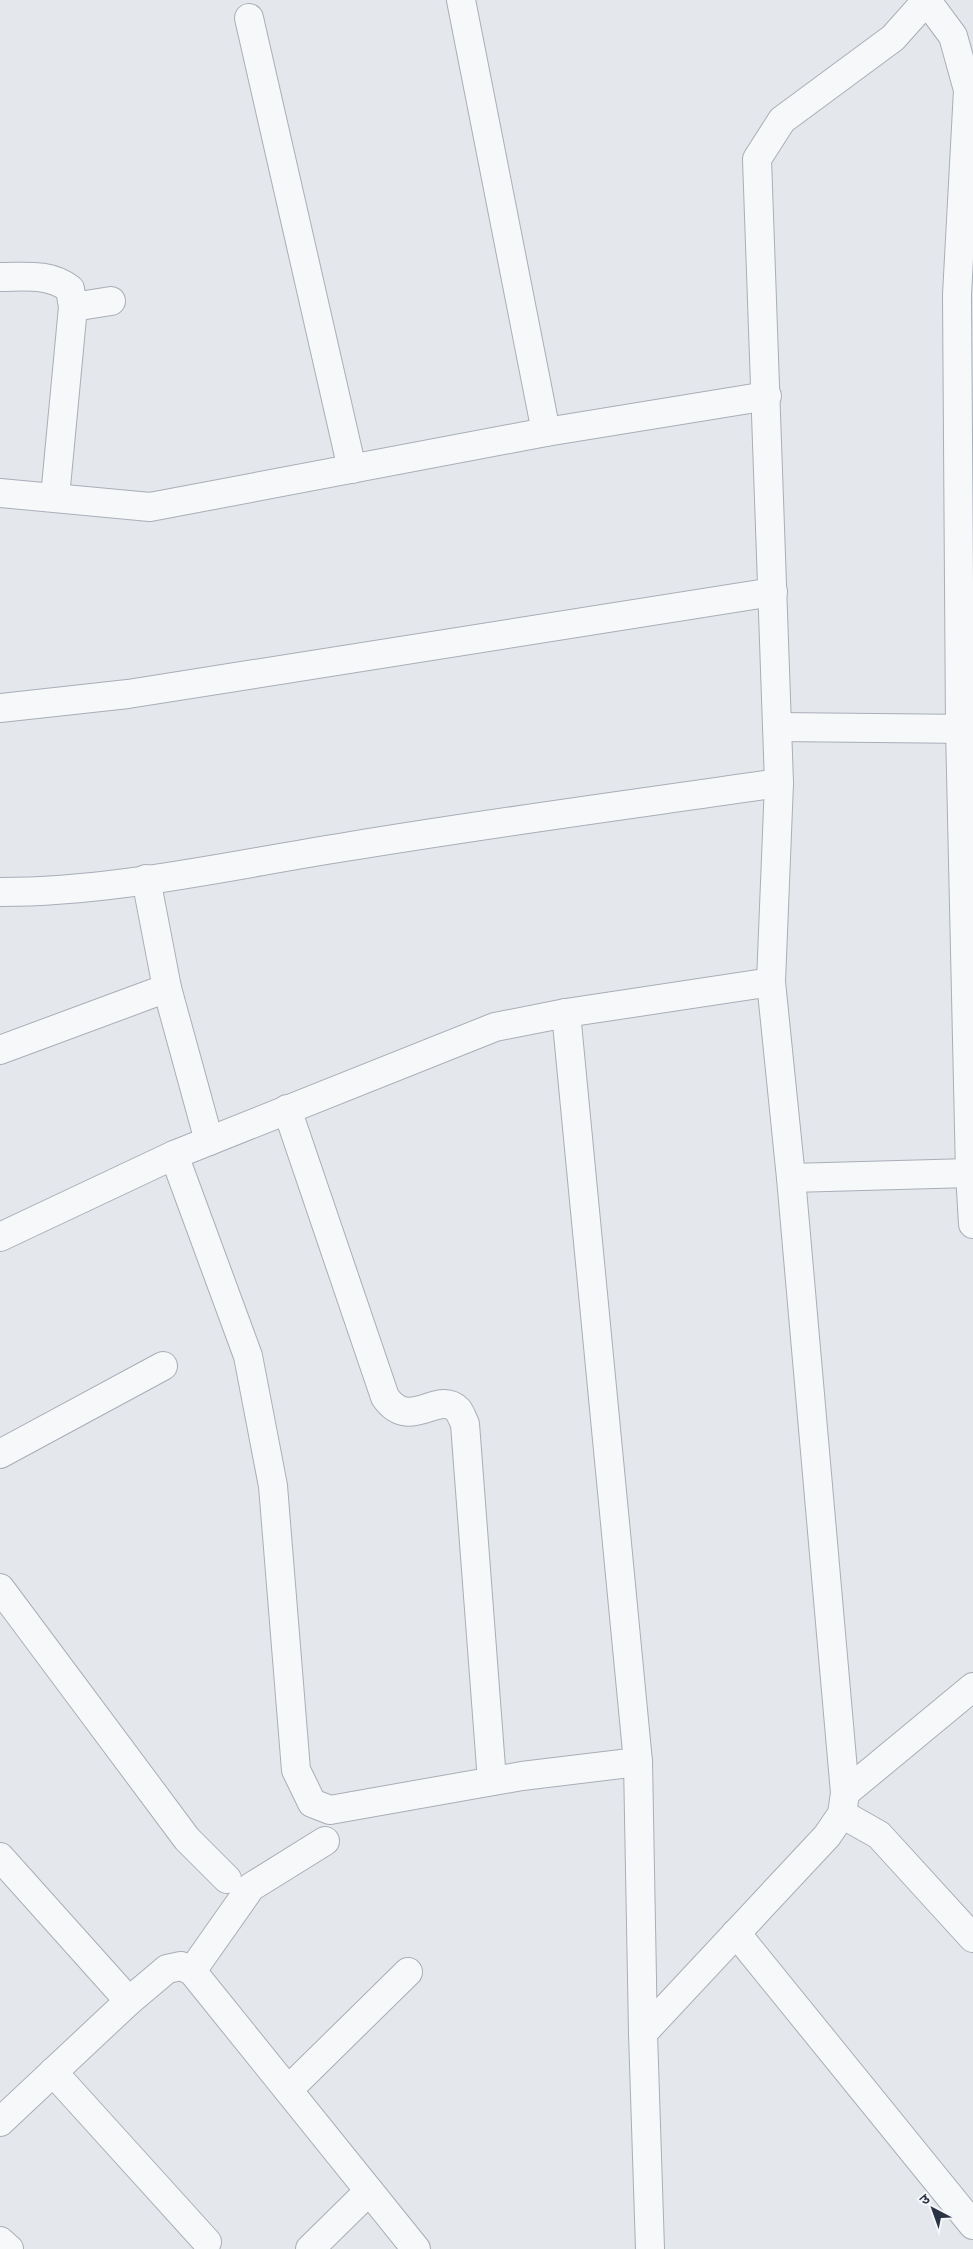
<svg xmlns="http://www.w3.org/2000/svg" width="973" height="2249" viewBox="0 0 973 2249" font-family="'Source Sans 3','Noto Sans Devanagari',sans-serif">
<rect width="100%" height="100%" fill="#e4e7ec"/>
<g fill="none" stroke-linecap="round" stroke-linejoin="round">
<g stroke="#a9aeb7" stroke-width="30">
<g id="minor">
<path d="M461,0L546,432"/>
<path d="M927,1L953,36L968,90L957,295L960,728L970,1173L973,1224"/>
<path d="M249,18L352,469"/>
<path d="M0,277C25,277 49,273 70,289L73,307L55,497"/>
<path d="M73,307L111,301"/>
<path d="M0,493L150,507L546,432L767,396"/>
<path d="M0,708L128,694L773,592"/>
<path d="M777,727L973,729"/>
<path d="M146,879L167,988L209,1141"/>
<path d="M0,892C115,892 231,865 345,847C489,823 634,804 779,783"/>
<path d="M566,1013L638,1762L643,2033"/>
<path d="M0,1050L167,988"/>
<path d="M287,1109L385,1397C410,1433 438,1389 458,1410C461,1414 463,1420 465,1424L492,1781"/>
<path d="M174,1155L248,1356L273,1486L296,1770L312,1803L330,1810L522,1776L638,1762"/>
<path d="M791,1178L970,1173"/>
<path d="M0,1237L174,1155L495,1027L566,1013L771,982"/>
<path d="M0,1454L163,1366"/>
<path d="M0,1588L187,1839L227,1879"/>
<path d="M845,1793L973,1687"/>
<path d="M842,1814L879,1835L973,1938"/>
<path d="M0,1857L129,2001L167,1969L181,1966L192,1971L416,2249"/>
<path d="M736,1933L973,2225"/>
<path d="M192,1971L251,1887L325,1841"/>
<path d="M53,2072L207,2242"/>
<path d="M288,2090L408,1972"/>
<path d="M0,2122L129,2001"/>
<path d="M0,2241L9,2249"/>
<path d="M310,2249L369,2191"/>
<path d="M650,2249L643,2033L827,1836L842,1814L845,1793L791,1178L771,982L779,783L757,159L782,120L893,38L927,0"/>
</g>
</g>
<use href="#minor" stroke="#f7f8fa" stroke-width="28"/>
</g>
<g transform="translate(933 2209) rotate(319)" stroke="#f4f6f9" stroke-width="4" paint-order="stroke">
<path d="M0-4L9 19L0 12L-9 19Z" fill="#2b3445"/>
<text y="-8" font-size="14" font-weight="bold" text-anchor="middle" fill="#2b3445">उ</text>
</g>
</svg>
